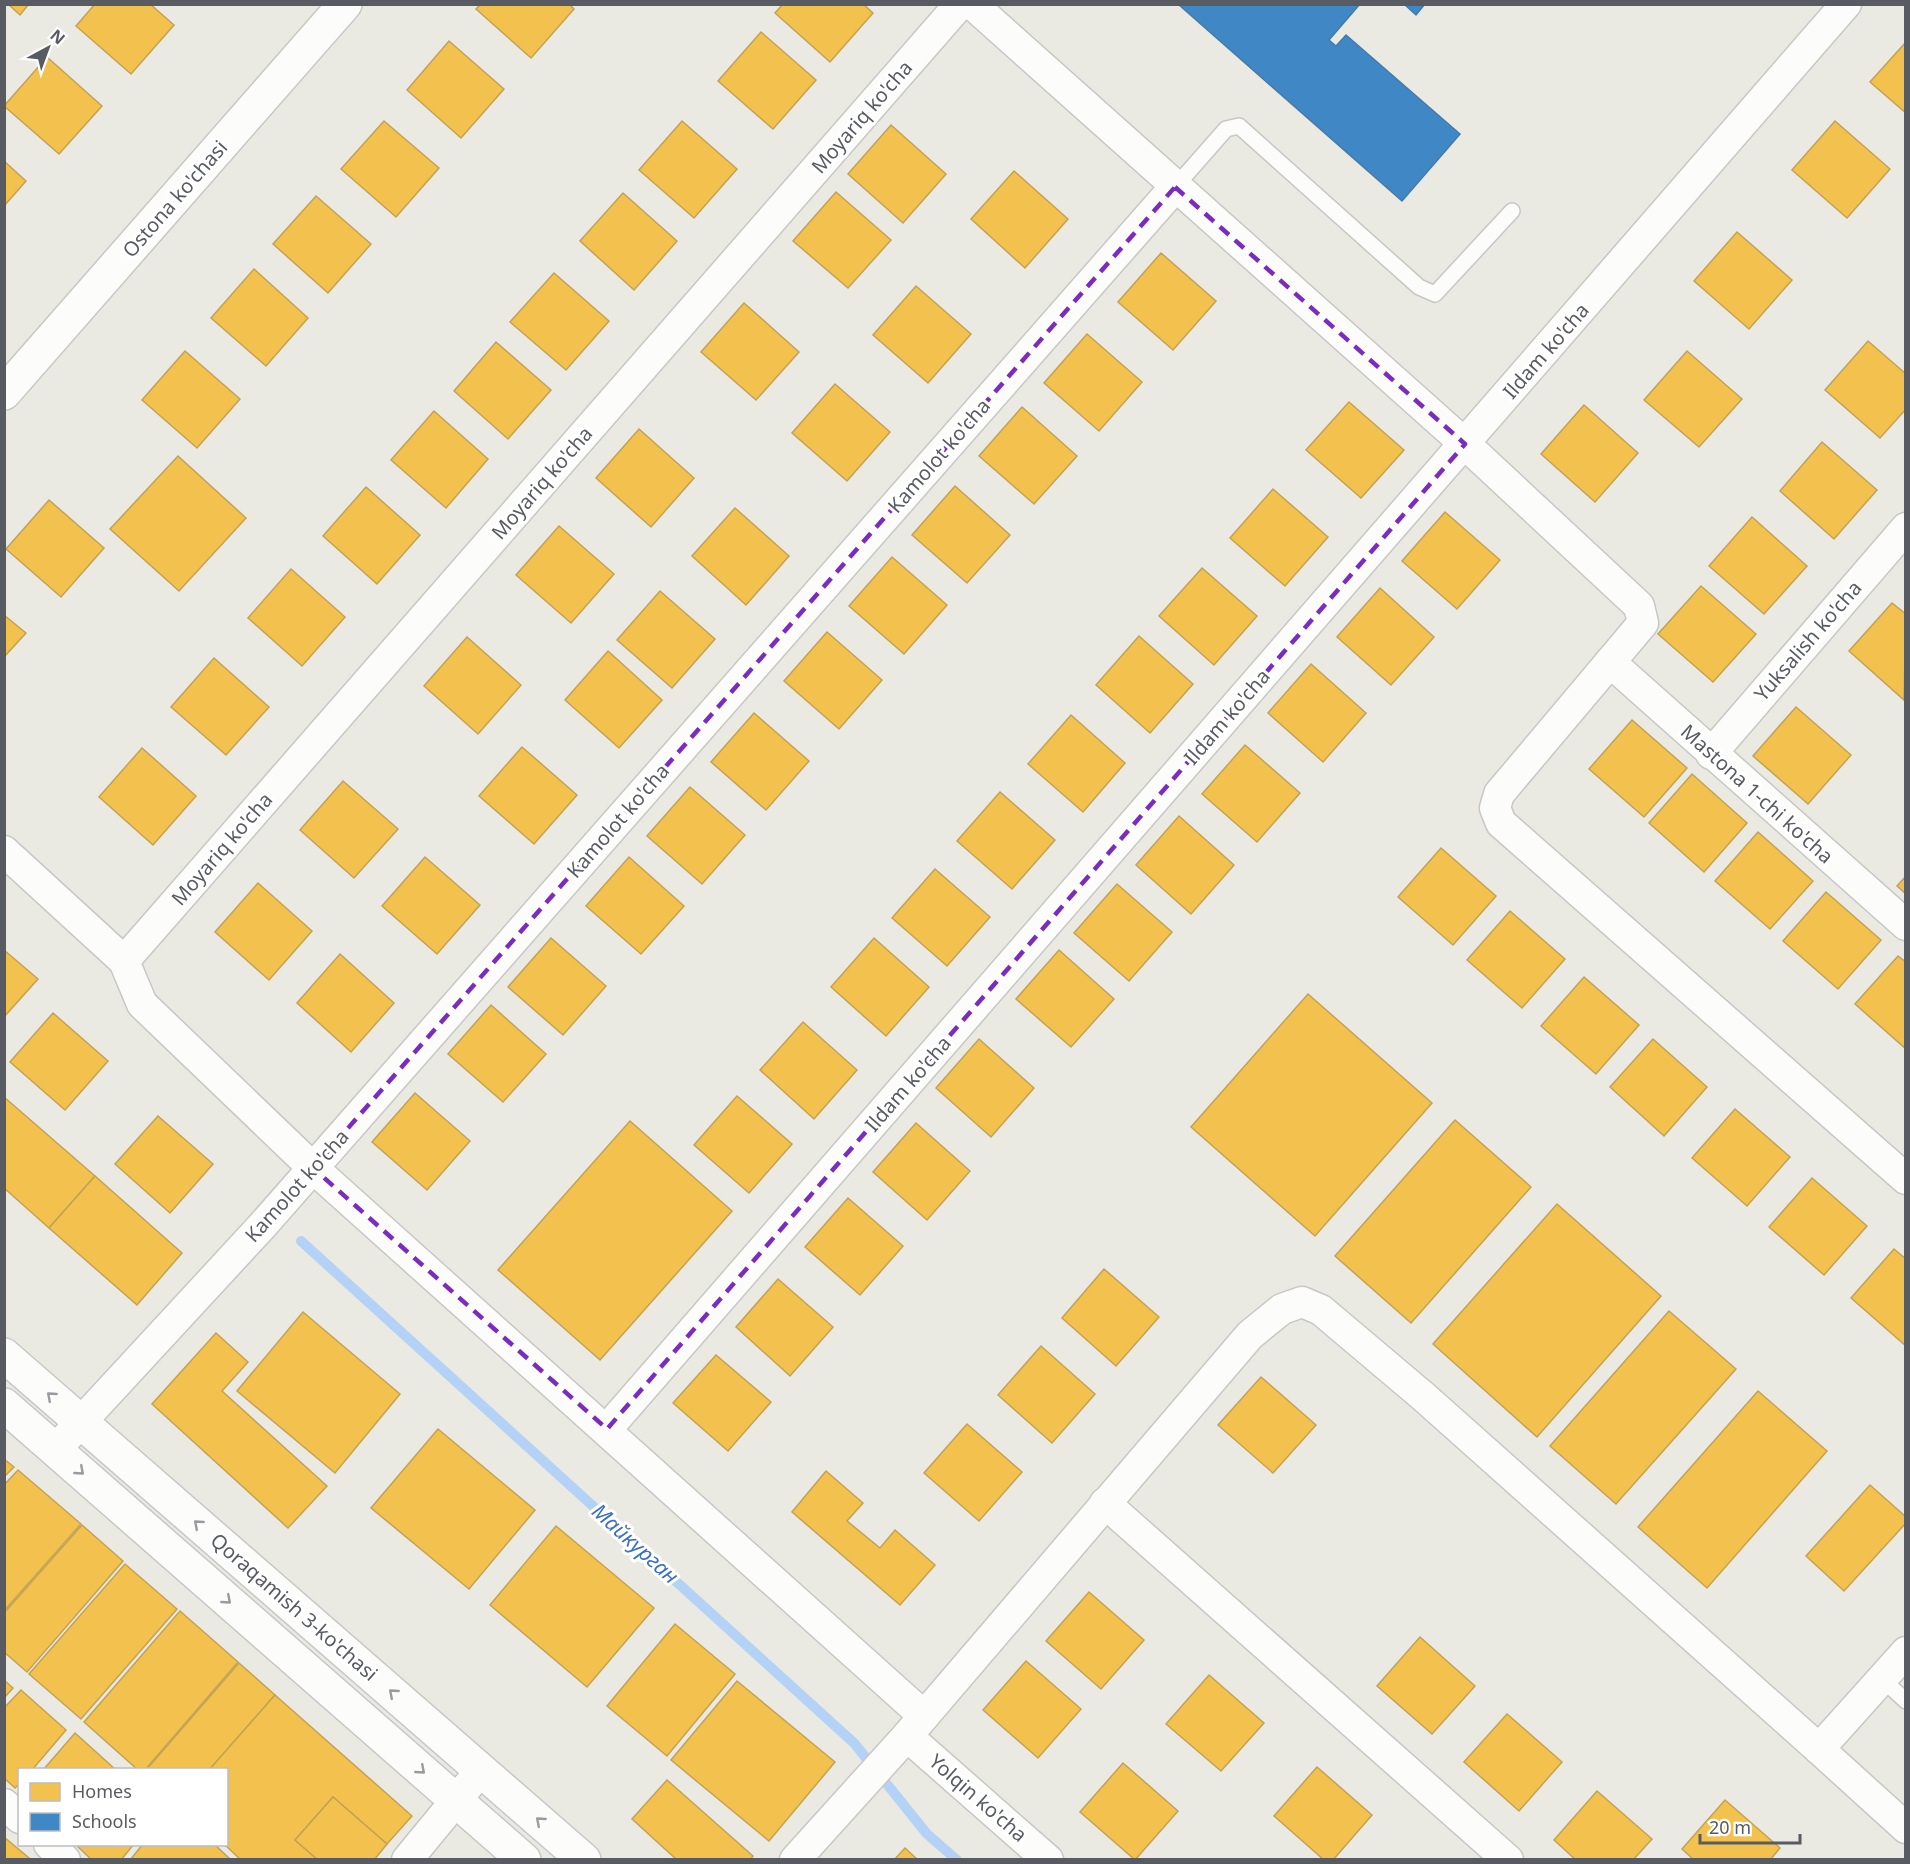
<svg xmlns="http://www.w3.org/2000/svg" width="1910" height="1864" viewBox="0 0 1910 1864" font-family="'Noto Sans',sans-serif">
<rect width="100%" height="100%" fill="#eae9e2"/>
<g fill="#f2c14e" stroke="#c4a254" stroke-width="1.5">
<path d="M8,4H29L20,15Z"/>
<path d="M95,4H150L174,25L131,74L76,26Z"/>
<path d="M481,4H569L574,9L531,58L476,9Z"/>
<path d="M783,4H863L873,13L830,62L775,13Z"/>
<path d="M761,32L816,80L773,129L718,81Z"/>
<path d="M449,41L504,89L461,138L407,90Z"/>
<path d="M1906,42V113L1870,82Z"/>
<path d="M47,57L102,106L59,154L4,106Z"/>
<path d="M384,121L439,168L396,217L341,169Z"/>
<path d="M682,121L737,169L694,218L639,170Z"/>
<path d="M1835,121L1890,169L1847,218L1792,170Z"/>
<path d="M891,125L946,174L903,223L848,174Z"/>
<path d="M4,161L26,181L4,206Z"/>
<path d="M1014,171L1068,219L1025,268L971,219Z"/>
<path d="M836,192L891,240L848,288L793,241Z"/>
<path d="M623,193L677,241L634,290L580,241Z"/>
<path d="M316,196L371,244L328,293L273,244Z"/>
<path d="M1737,232L1792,280L1749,329L1694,281Z"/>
<path d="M1161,253L1216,301L1173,350L1118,302Z"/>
<path d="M254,269L308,318L266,366L211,318Z"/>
<path d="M554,273L609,321L566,370L510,322Z"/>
<path d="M916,286L971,334L928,383L873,335Z"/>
<path d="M744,303L799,352L756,400L701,352Z"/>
<path d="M1087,334L1142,382L1099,431L1044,383Z"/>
<path d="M1868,341L1906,374V409L1880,438L1825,390Z"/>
<path d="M496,342L551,390L508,439L454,391Z"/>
<path d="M185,351L240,399L197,448L142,400Z"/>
<path d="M1687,351L1742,399L1699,447L1644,400Z"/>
<path d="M835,384L890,432L847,481L792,433Z"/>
<path d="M1349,402L1404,450L1361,498L1306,450Z"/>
<path d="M1584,405L1638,453L1595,502L1541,454Z"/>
<path d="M1022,407L1077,456L1034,504L979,456Z"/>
<path d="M434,411L488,459L446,508L391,460Z"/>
<path d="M639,429L694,478L651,527L596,478Z"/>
<path d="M1822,442L1877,490L1834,539L1780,491Z"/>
<path d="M178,456L246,518L179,591L110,529Z"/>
<path d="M955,486L1010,535L967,583L912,535Z"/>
<path d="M366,487L420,535L377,584L323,536Z"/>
<path d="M1273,489L1328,537L1285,586L1230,538Z"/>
<path d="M49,500L104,548L61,597L6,549Z"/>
<path d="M735,508L789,556L746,605L692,556Z"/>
<path d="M1445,512L1500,560L1457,609L1402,561Z"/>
<path d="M1752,517L1807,566L1764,614L1709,566Z"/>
<path d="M559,526L614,574L571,623L516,575Z"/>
<path d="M892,557L947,605L904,654L849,606Z"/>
<path d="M1202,568L1257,616L1214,665L1159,616Z"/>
<path d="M291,569L345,617L302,666L248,618Z"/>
<path d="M1701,586L1756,634L1713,682L1658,634Z"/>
<path d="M1380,588L1434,637L1391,685L1337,637Z"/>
<path d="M660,591L715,639L672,688L617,640Z"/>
<path d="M1892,603L1906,614L1904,700L1849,651Z"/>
<path d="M4,615L26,633L4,657Z"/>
<path d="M827,632L882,680L839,729L784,681Z"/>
<path d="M1139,636L1193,684L1150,733L1096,685Z"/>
<path d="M467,637L521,685L478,734L424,686Z"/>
<path d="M608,651L662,700L619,748L565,700Z"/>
<path d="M214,658L269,707L226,755L171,707Z"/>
<path d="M1311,664L1366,713L1323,762L1268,713Z"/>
<path d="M1796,707L1851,755L1808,804L1753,756Z"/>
<path d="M754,713L809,761L766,810L711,762Z"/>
<path d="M1071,715L1125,763L1083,812L1028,764Z"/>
<path d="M1632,720L1687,768L1644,817L1589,769Z"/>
<path d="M1245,745L1300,793L1257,842L1202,794Z"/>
<path d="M522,747L577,795L534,844L479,796Z"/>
<path d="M142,748L196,796L153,845L99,797Z"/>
<path d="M1692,774L1747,823L1704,872L1649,823Z"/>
<path d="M343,781L398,829L354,878L300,830Z"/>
<path d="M690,787L745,835L702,884L647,836Z"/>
<path d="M1000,792L1055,840L1012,889L957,841Z"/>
<path d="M1179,816L1234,865L1191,914L1136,865Z"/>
<path d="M1758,832L1813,881L1770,929L1715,881Z"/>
<path d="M1441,848L1496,896L1453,945L1398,897Z"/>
<path d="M425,857L480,905L437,954L382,906Z"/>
<path d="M629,857L684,906L641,954L586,906Z"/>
<path d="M935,869L990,917L947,966L892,918Z"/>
<path d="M1906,876V894L1897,886Z"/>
<path d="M258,883L312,931L269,980L215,932Z"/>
<path d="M1117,884L1172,932L1129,981L1074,933Z"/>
<path d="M1826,892L1881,940L1838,989L1783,941Z"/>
<path d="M1510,911L1565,959L1522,1008L1467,960Z"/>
<path d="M551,938L606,986L563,1035L508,987Z"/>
<path d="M874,938L929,987L886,1036L831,987Z"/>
<path d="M4,950L38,979L4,1017Z"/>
<path d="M1059,950L1114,999L1071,1047L1016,999Z"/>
<path d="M340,954L394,1003L351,1052L297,1003Z"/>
<path d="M1898,956L1906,962V1049L1855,1004Z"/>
<path d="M1584,977L1639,1025L1596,1074L1541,1026Z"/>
<path d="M1308,994L1432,1103L1315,1236L1191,1127Z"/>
<path d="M491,1005L546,1054L503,1102L448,1054Z"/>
<path d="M53,1013L108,1061L65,1110L10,1062Z"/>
<path d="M803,1022L857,1070L814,1119L760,1070Z"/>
<path d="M979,1039L1034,1088L991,1137L936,1088Z"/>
<path d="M1653,1039L1707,1087L1664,1136L1610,1087Z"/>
<path d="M415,1093L470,1141L427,1190L372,1142Z"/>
<path d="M737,1096L792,1144L749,1193L694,1145Z"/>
<path d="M4,1097L95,1176L49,1228L4,1188Z"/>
<path d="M1735,1109L1790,1157L1747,1206L1692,1158Z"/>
<path d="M158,1116L213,1164L170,1213L115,1164Z"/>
<path d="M1455,1120L1531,1187L1411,1323L1335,1256Z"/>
<path d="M630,1121L732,1211L600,1360L498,1270Z"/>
<path d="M916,1123L970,1171L927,1220L873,1172Z"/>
<path d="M95,1176L182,1253L137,1305L49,1228Z"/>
<path d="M1812,1178L1867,1226L1824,1275L1769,1227Z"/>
<path d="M848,1198L903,1246L860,1295L805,1247Z"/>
<path d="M1557,1204L1661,1296L1537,1437L1433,1344Z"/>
<path d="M1894,1249L1906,1259V1346L1851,1298Z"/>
<path d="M1104,1269L1159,1317L1116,1366L1062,1318Z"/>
<path d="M778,1279L833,1327L790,1376L736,1327Z"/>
<path d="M1669,1311L1736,1369L1616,1504L1550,1446Z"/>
<path d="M303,1312L400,1394L335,1473L237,1391Z"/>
<path d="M216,1333L248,1362L222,1391L327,1486L288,1528L152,1404Z"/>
<path d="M1041,1346L1095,1394L1052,1443L998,1395Z"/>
<path d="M716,1355L771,1402L728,1451L673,1403Z"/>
<path d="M1261,1377L1316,1425L1273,1473L1218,1425Z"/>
<path d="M1758,1391L1827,1451L1707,1588L1638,1527Z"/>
<path d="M967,1424L1022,1472L979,1521L924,1473Z"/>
<path d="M438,1429L535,1510L469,1589L371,1508Z"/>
<path d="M4,1459L14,1467L4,1477Z"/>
<path d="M18,1470L81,1524L4,1611V1485Z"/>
<path d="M826,1471L863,1503L847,1521L880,1548L895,1530L935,1565L900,1605L792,1512Z"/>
<path d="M1870,1485L1906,1517V1523L1844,1591L1806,1556Z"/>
<path d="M82,1525L123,1561L27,1672L4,1652V1613Z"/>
<path d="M556,1526L654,1608L587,1687L490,1605Z"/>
<path d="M125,1564L177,1609L81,1719L29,1674Z"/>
<path d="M1089,1592L1144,1640L1101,1689L1046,1641Z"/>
<path d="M180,1611L238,1662L145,1770H138L84,1722Z"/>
<path d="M675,1624L735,1674L667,1756L607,1706Z"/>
<path d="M1420,1637L1475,1686L1432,1734L1377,1686Z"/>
<path d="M1026,1661L1081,1709L1038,1758L983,1710Z"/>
<path d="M239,1663L275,1695L209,1770H146Z"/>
<path d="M1209,1675L1264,1723L1221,1771L1166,1724Z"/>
<path d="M4,1680L13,1688L4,1698Z"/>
<path d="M737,1681L835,1762L769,1841L671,1760Z"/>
<path d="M21,1690L66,1730L32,1770H20V1783L15,1788L4,1778V1708Z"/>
<path d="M275,1695L412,1816L387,1844L333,1797L295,1840L318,1860H241L224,1844H226V1770H209Z"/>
<path d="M1507,1714L1562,1762L1519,1811L1464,1762Z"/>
<path d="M75,1733L116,1770H43Z"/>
<path d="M1123,1763L1178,1811L1135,1860L1080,1812Z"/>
<path d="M1317,1767L1372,1815L1333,1860H1324L1274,1816Z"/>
<path d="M667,1780L753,1856L750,1860H677L632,1819Z"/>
<path d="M1597,1791L1652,1839L1633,1860H1576L1554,1840Z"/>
<path d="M333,1797L387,1844L374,1860H318L295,1840Z"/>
<path d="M1725,1800L1780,1848L1770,1860H1694L1682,1849Z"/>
<path d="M4,1837L29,1858L28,1860H4Z"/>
<path d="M80,1844H134L121,1860H92L78,1847Z"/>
<path d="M143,1844H214L231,1860H130Z"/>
<path d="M905,1848L918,1860H894Z"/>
</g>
<g fill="#3f88c5" stroke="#467aa7" stroke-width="1.5">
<path d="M1178,4H1360L1329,40L1336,46L1346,35L1460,134L1402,201Z"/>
<path d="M1404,4H1425L1416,15Z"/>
</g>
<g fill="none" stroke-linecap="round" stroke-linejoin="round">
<path stroke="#b4d2f6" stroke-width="10" d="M301,1241L854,1743L927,1834L957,1860"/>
<g stroke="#c7c8c6" stroke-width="18">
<g id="service">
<path d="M1175,187L1226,129L1239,126L1419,287L1435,294L1512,211"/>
<path d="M1882,1679L1906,1701"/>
</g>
</g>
<g stroke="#c7c8c6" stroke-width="33">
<g id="minor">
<path d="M972,4L1465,444L1639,606L1643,623L1499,794L1495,808L1501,823L1906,1179"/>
<path d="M1610,662L1906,925"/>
<path d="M1711,754L1906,528"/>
<path d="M4,851L124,961L142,1004L313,1168L924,1716"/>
<path d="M124,961L960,4"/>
<path d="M607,1429L1846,4"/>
<path d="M56,1449L262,1226L1175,187"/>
<path d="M1105,1503L1508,1860"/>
<path d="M907,1736L1048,1860"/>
<path d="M1819,1749L1906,1828"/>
<path d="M4,1804L20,1818"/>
<path d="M49,1844L65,1860"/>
<path d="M407,1860L481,1770"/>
<path d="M795,1860L907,1736L1250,1335L1282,1309L1302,1302L1321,1310L1424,1397L1819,1749L1906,1652"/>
</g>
</g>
<g stroke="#c7c8c6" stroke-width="36">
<path id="tertiary" d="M4,393L345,4"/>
</g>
<g stroke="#c7c8c7" stroke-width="36">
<g id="secondary">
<path d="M4,1355L584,1860"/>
<path d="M4,1405L524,1860"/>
</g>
</g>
<use href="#service" stroke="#fcfcfb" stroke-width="15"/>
<use href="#minor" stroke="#fcfcfb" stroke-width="30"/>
<use href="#tertiary" stroke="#fcfcfb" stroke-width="33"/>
<use href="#secondary" stroke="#fcfcfb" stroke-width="33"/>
</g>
<defs><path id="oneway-chevron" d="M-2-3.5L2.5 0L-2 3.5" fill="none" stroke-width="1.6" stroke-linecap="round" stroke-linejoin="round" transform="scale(1.5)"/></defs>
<g stroke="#9a9b9f">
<use href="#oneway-chevron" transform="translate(51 1396) rotate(-139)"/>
<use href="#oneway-chevron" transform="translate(80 1471) rotate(41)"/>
<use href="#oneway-chevron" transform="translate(198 1524) rotate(-139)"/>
<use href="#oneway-chevron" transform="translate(227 1600) rotate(41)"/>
<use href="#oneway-chevron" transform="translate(393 1693) rotate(-139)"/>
<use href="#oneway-chevron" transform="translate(421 1770) rotate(41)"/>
<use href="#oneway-chevron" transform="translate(540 1821) rotate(-139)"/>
</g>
<path fill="none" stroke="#7b2cbf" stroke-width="4.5" stroke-dasharray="12 8" stroke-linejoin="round" d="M1175,187L1465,444L607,1429L313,1168Z"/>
<g text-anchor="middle" stroke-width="6" stroke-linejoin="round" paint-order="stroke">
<g font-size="20" fill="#585b61" stroke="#fff">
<text transform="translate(862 117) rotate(-49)" y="7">Moyariq ko'cha</text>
<text transform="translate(175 199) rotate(-49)" y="7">Ostona ko'chasi</text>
<text transform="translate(1546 351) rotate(-49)" y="7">Ildam ko'cha</text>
<text transform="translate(939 456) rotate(-49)" y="7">Kamolot ko'cha</text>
<text transform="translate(542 483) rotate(-49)" y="7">Moyariq ko'cha</text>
<text transform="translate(1808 641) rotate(-49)" y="7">Yuksalish ko'cha</text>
<text transform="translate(1227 717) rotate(-49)" y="7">Ildam ko'cha</text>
<text transform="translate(1757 794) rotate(42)" y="7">Mastona 1-chi ko'cha</text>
<text transform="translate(618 821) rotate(-49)" y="7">Kamolot ko'cha</text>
<text transform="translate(222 849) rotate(-49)" y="7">Moyariq ko'cha</text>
<text transform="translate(908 1084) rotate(-49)" y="7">Ildam ko'cha</text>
<text transform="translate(297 1186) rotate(-48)" y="7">Kamolot ko'cha</text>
<text transform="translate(294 1607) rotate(41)" y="7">Qoraqamish 3-ko'chasi</text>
<text transform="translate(978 1798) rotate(41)" y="7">Yolqin ko'cha</text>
</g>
<g font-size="21" font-style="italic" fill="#396ec9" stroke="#fff">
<text transform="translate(635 1544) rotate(42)" y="7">Майкурган</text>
</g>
</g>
<rect width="1910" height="1864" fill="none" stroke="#585b61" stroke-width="12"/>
<rect x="18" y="1768" width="210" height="78" fill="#ffffff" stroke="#bcbdc0" stroke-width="1.5"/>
<rect x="30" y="1783" width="30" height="18" fill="#f2c14e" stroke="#bcbdc0" stroke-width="1.5"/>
<text x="72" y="1798" font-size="18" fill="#585b61">Homes</text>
<rect x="30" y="1813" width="30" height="18" fill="#3f88c5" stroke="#bcbdc0" stroke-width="1.5"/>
<text x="72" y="1828" font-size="18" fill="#585b61">Schools</text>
<g transform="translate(48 48) rotate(41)" stroke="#ffffff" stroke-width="4.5" paint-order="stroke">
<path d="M0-4.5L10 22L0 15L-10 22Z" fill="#585b61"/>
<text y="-9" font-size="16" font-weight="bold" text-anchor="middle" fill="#585b61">N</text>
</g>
<path d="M1700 1834v9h100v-9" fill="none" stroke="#585b61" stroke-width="3"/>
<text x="1709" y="1834" font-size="18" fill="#585b61" stroke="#ffffff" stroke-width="4.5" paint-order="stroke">20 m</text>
</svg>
